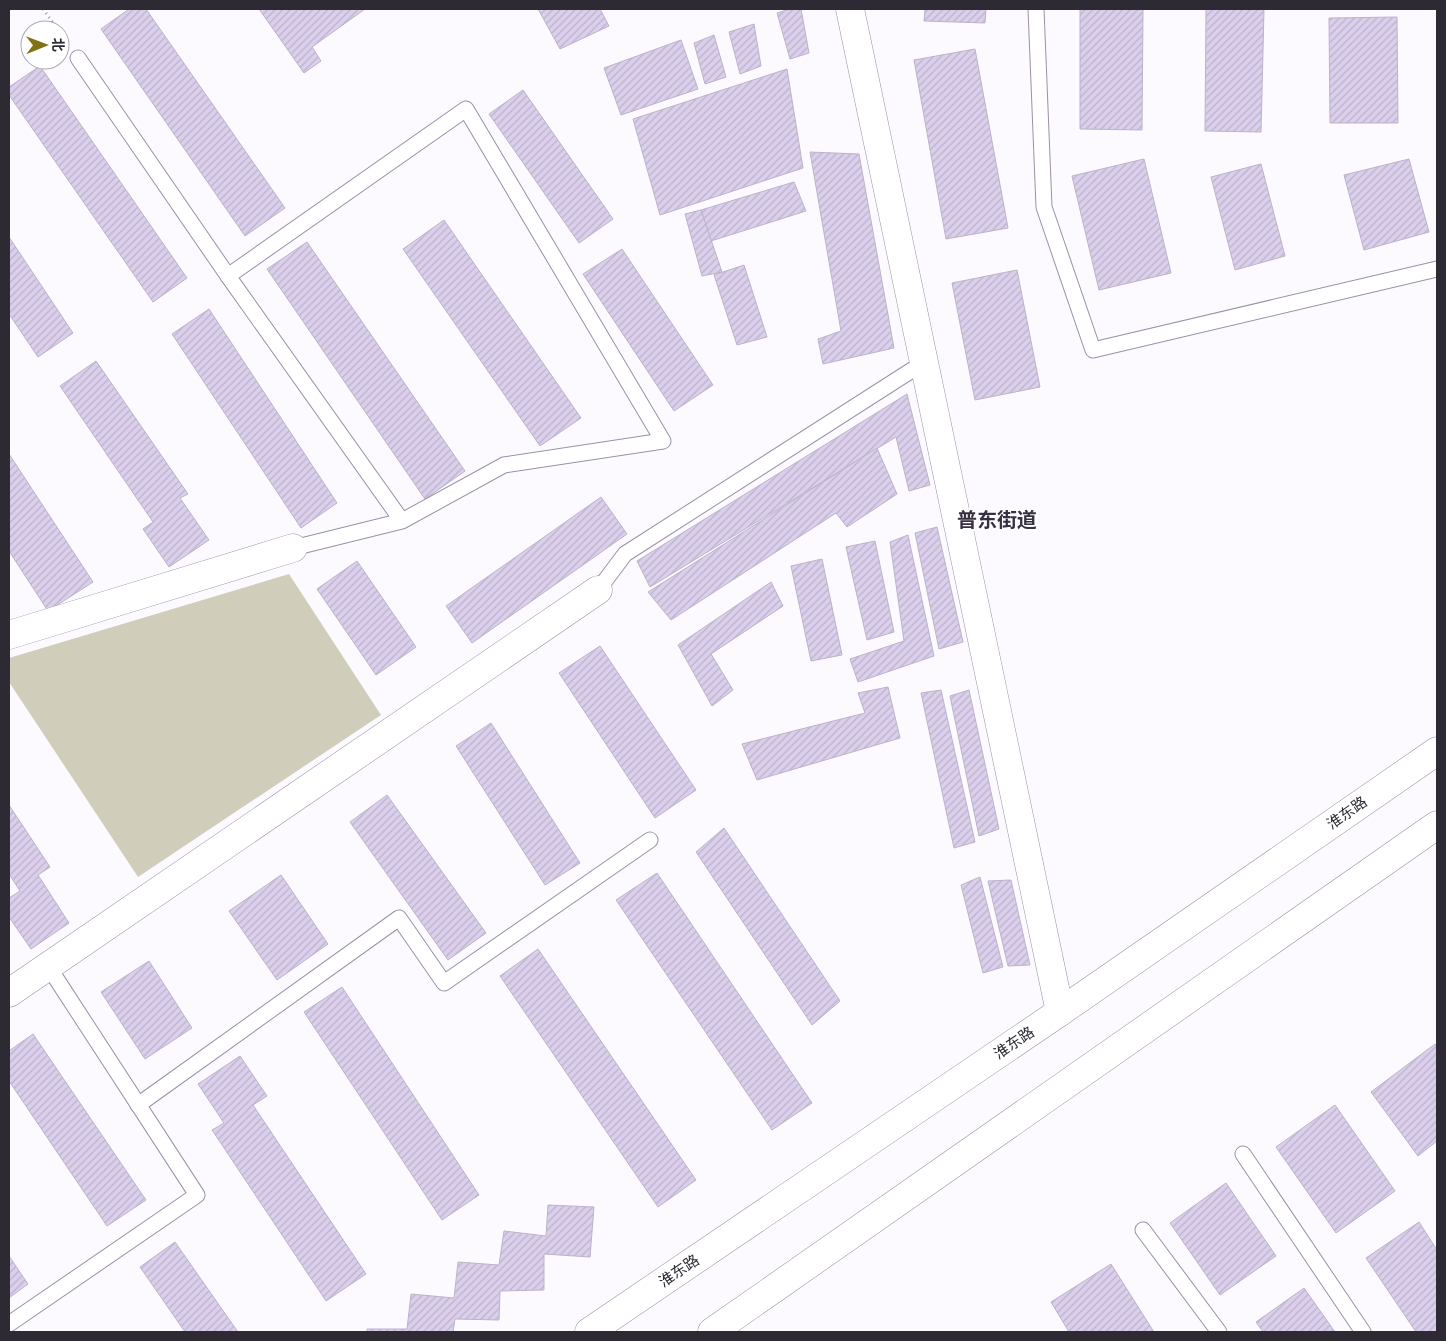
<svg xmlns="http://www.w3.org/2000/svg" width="1446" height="1341" viewBox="0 0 1446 1341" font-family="Lato,'Noto Sans SC',sans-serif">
<defs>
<pattern id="building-hatch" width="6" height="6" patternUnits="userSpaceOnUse" patternTransform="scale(1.25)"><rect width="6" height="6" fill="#dbcfec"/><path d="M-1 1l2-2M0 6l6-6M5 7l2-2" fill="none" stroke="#bcb2cb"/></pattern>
</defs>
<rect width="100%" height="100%" fill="#fcfaff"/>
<path fill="#d0cebb" d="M289,574L381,715L138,877L9,682V658Z"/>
<g fill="url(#building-hatch)" stroke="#bcb3c9">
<path d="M129,9H146L285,208L245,236L101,29Z"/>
<path d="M259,9H365L312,47L321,61L304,73Z"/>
<path d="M538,9H600L609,26L560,49Z"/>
<path d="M790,9H801L809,53L790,59L777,13Z"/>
<path d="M925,9H986L985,23L924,21Z"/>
<path d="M1080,9H1143L1142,130L1080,129Z"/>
<path d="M1206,9H1264L1261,132L1205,131Z"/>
<path d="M1397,17L1398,123H1330L1329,18Z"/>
<path d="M754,24L761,66L740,74L729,32Z"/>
<path d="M714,35L726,77L705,84L694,43Z"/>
<path d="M681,40L698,89L621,115L604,68Z"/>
<path d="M975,49L1008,228L946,239L914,60Z"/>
<path d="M40,66L187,278L153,302L9,95V87Z"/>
<path d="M787,69L803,168L660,215L633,119Z"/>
<path d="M523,90L613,219L579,243L489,114Z"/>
<path d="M810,152L859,154L894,348L823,364L818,339L841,331Z"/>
<path d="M1144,159L1171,273L1099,290L1072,176Z"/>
<path d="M1409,159L1429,232L1364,250L1344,175Z"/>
<path d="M1261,164L1285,256L1235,270L1211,177Z"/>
<path d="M794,182L806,211L711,241L701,210Z"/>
<path d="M701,210L722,272L702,276L685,214Z"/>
<path d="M444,220L581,418L540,446L403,249Z"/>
<path d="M9,237L73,333L38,357L9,314Z"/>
<path d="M307,242L465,471L425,499L267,269Z"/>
<path d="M622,249L713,385L674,411L583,274Z"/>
<path d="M744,265L767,337L737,345L714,275Z"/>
<path d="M1017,270L1040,387L975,400L952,283Z"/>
<path d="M209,309L337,503L301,528L172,334Z"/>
<path d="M96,361L188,494L180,498L209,540L169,567L143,529L153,522L60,386Z"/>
<path d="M907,394L930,485L909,491L896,437L650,587L637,561Z"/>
<path d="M877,448L897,494L847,527L836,513L671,620L648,592Z"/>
<path d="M9,454L93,582L48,611L9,551Z"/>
<path d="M601,497L627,534L472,643L446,606Z"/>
<path d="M937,527L963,642L939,649L915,533Z"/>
<path d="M908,535L934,656L858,682L850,659L904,641L890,542Z"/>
<path d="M875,541L894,632L867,640L846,547Z"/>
<path d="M822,559L842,655L811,661L791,566Z"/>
<path d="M357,561L416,647L376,675L317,589Z"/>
<path d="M771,582L783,606L711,654L733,690L712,706L678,645Z"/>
<path d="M600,646L696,790L655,818L559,673Z"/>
<path d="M888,687L900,738L757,780L742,744L865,713L858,693Z"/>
<path d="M941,690L975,842L954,848L921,693Z"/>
<path d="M969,690L999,829L979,836L950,696Z"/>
<path d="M491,723L580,863L545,885L456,746Z"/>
<path d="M387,795L486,933L448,960L350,822Z"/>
<path d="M9,805L50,867L38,875L69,923L31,949L9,917V898L20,891L9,874Z"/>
<path d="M724,828L840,1001L812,1025L696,852Z"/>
<path d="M657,873L812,1103L772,1130L616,900Z"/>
<path d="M281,875L328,944L277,980L229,911Z"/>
<path d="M980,877L1003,967L983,973L961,885Z"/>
<path d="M1011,880L1030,965L1008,966L988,881Z"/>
<path d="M538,949L696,1180L658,1207L500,976Z"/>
<path d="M149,961L192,1028L145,1059L101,992Z"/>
<path d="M342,987L479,1195L442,1220L304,1012Z"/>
<path d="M33,1034L146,1200L107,1226L9,1081V1051Z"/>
<path d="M1435,1044L1437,1047V1141L1418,1156L1371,1092Z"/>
<path d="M240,1056L267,1096L253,1105L366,1274L326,1301L212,1130L224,1123L198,1084Z"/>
<path d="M1335,1105L1395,1191L1336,1233L1276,1147Z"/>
<path d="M1226,1183L1276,1256L1220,1295L1170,1223Z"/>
<path d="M548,1205L594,1207L590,1257L544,1254V1290L500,1291L499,1320L455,1319L453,1332H367V1329H407L411,1294L454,1298L458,1262L499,1265L504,1231L546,1236Z"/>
<path d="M1419,1222L1437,1250V1332H1416L1366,1258Z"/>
<path d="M175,1242L238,1332H185L140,1267Z"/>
<path d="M9,1256L28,1284L9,1298Z"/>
<path d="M1111,1264L1154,1332H1069L1051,1302Z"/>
<path d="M1304,1288L1335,1332H1263L1256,1322Z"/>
</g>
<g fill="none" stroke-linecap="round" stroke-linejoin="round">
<g stroke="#9a91a7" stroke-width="17">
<g id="service">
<path d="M1036,9L1044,207L1093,350L1437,269"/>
<path d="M78,58L228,276"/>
<path d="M293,548L402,521L504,465L663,441L466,109L228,276L402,521"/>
<path d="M598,590L625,554L923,363"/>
<path d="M138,1105L399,918L444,983L650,840"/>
<path d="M1243,1154L1363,1332"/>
<path d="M1143,1230L1219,1332"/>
<path d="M9,1324L197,1195L48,966"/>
</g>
</g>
<g stroke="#9a91a7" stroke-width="29">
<g id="minor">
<path d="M850,9L1060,1012"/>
<path d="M9,635L293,548"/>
<path d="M9,993L598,590"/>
</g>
</g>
<g stroke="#9a91a7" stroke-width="29">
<g id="secondary">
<path d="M589,1332L1060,1012L1437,751"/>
<path d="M712,1332L1437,825"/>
</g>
</g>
<g stroke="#8e8b92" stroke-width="3" stroke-dasharray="1 4" stroke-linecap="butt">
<path d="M43,9L58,30"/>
<path d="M60,33L66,41"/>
</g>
<use href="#service" stroke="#fff" stroke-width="15"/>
<use href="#minor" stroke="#fff" stroke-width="28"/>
<use href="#secondary" stroke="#fff" stroke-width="28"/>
</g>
<g text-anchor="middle" stroke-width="4" stroke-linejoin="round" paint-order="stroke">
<g font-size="15" fill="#2e2a33" stroke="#fff">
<text transform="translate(1347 813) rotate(-35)" y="5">淮东路</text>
<text transform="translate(1014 1043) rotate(-34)" y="5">淮东路</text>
<text transform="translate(679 1271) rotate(-34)" y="5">淮东路</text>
</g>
<g font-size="20" font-weight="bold" fill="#383042" stroke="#fff">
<text x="997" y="527">普东街道</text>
</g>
</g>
<rect width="1446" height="1341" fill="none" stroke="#2e2a33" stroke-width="20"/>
<g transform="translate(45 45) rotate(89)"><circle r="24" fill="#ffffff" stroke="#abaaad"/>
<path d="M0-4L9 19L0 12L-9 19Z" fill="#7f7314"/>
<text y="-8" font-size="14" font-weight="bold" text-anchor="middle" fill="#2e2a33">北</text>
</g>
</svg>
